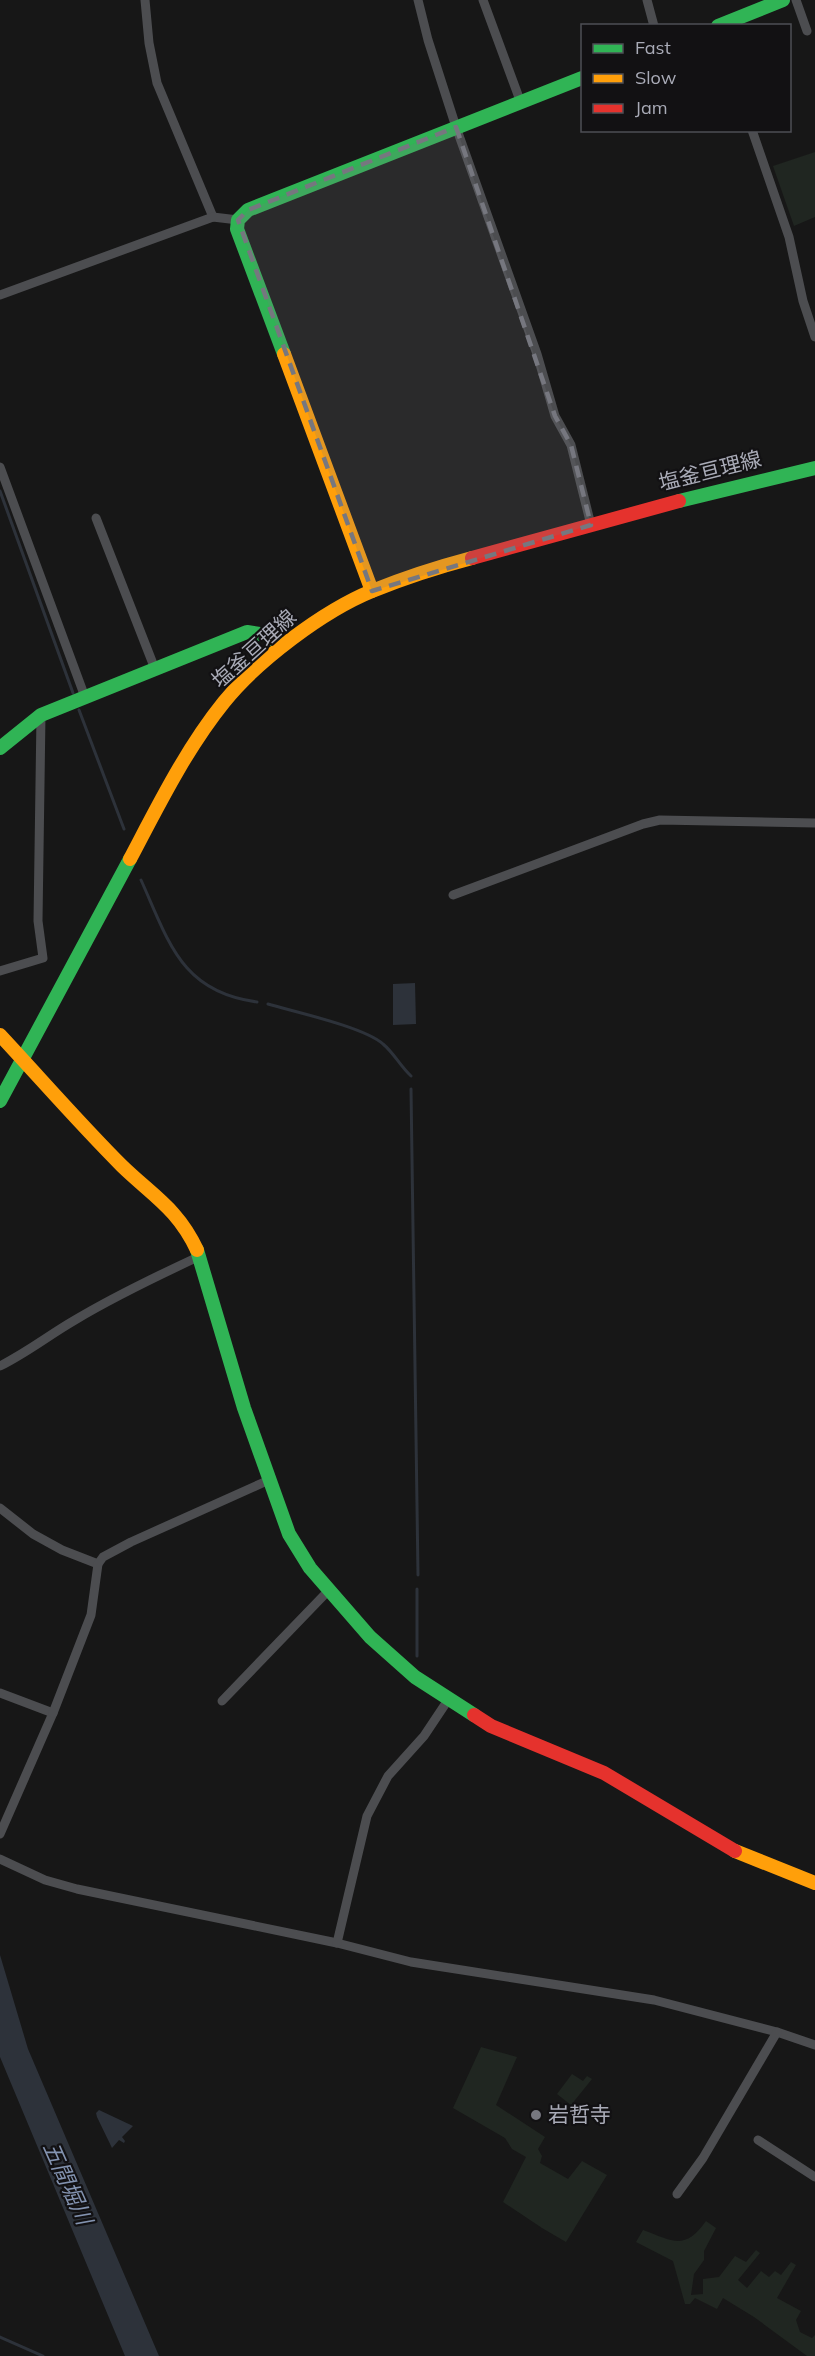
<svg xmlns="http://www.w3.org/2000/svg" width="815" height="2356" viewBox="0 0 815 2356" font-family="Mulish,'Noto Sans JP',sans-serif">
<rect width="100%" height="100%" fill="#171717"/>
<g fill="#202621">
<path d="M815,152V217L794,226L773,166Z"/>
<path d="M481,2047L517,2057L496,2105L545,2137L538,2149L542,2156L540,2163L568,2179L582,2161L607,2175L566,2242L542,2228L503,2202L526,2157L512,2149L505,2138L453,2108Z"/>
<path d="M572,2074L583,2081L587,2076L592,2079L571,2105L557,2094Z"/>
<path d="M706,2221L716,2228L704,2251V2260L694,2274L691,2295L703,2294V2279L719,2277L735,2256L746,2262L756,2250L760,2253L738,2280L747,2288L761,2271L769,2277L775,2271L781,2275L791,2262L796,2265L777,2298L801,2311L796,2320L800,2332L812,2338L815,2335V2356H807L754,2317L723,2298L717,2309L695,2298L690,2304H685L673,2261L636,2242L643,2230C673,2241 685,2251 706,2221Z"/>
</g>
<g fill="#2d323a">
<path d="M415,983L416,1024L393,1025V984Z"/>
<path d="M0,1955L28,2049L159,2356H125L0,2057Z"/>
<path d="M99,2110L133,2126L122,2137L125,2141L124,2143L119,2140L112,2148L97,2117L96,2113Z"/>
</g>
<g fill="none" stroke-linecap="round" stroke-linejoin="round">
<g stroke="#2d323a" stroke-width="3">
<path d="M0,491L73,693"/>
<path d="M79,710L124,829"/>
<path d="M141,880C169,942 181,992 257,1002"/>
<path d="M268,1004C295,1012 364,1027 383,1044C394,1053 400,1066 411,1076"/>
<path d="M411,1089L418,1575"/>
<path d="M417,1589V1656"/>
<path d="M0,2337L43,2356"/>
</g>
<g stroke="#4c4d50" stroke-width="9">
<path d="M145,0L149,43L157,83L213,217"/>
<path d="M418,0L428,40L456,127L537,354L555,416L571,445L591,525"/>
<path d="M483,0L521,103"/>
<path d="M647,0L654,26"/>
<path d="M796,0L807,31"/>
<path d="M752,130L789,237L803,301L815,337"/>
<path d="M0,295L213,217L238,220"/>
<path d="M0,467L85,697"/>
<path d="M96,518L155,669"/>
<path d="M453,895L643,824L660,820L815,823"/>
<path d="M0,971L43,958L38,921L41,715"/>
<path d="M0,1366C28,1352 49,1335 75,1320C115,1296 157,1276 200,1256"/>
<path d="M0,1508L33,1534L62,1550L98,1564"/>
<path d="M0,1693L53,1713L0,1834"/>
<path d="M222,1701L329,1590"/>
<path d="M53,1713L91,1615L98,1564L103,1557L131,1542L269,1480"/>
<path d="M0,1859L45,1880L77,1889L337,1943L411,1962L654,2000L777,2032L815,2045"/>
<path d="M337,1943L367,1816L388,1776L424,1736L448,1700"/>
<path d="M758,2140L815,2177"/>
<path d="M677,2194L703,2158L777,2032"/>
</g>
<g stroke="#30b455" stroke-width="14">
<path d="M718,26L783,0"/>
<path d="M284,354L237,229L238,220L248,210L582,78"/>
<path d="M679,501L815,468"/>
<path d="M0,748L41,715L247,632L266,635L283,645"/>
<path d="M0,1101L130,859"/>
<path d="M197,1250L244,1408L289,1534L310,1568L370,1637L415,1677L474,1715"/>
</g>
<g stroke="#ff9f0a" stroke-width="14">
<path d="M284,354L372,591"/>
<path d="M130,859C158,806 186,749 224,702C257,661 323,611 372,591C404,578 438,567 472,558"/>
<path d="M0,1035C41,1079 80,1124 122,1166C153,1196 178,1209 197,1250"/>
<path d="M735,1851L815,1883"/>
</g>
<g stroke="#e5322d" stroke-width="14">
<path d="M472,558L679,501"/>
<path d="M474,1715L491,1726L604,1773L735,1851"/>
</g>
</g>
<path fill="#76777f" fill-opacity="0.2" stroke="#76777f" stroke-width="4.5" stroke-dasharray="12 8" stroke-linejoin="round" d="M456,127L555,416L571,445L591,525L372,591L238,220L248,210Z"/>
<circle fill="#76777f" stroke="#121113" stroke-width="2" cx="536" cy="2115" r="6"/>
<g text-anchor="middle" stroke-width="4.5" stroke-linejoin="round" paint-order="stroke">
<g font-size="21" fill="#a9abb7" stroke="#121113">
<text transform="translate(710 471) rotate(-14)" y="7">塩釜亘理線</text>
<text transform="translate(254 649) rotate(-42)" y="7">塩釜亘理線</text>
</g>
<g font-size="21" fill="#a9abb7" stroke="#121113" text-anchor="start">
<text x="548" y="2122">岩哲寺</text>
</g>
<g font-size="22" font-style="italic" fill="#8393b0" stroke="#121113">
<text transform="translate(68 2183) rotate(66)" y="8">五間堀川</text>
</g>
</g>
<rect x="581" y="24" width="210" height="108" fill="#121113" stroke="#4e4f55" stroke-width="1.5"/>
<rect x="593" y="44" width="30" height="9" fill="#30b455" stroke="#4e4f55" stroke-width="1.5"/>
<text x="635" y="54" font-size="18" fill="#a9abb7">Fast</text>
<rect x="593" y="74" width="30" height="9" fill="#ff9f0a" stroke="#4e4f55" stroke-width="1.5"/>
<text x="635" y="84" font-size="18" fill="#a9abb7">Slow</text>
<rect x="593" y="104" width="30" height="9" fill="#e5322d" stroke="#4e4f55" stroke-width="1.5"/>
<text x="635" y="114" font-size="18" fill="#a9abb7">Jam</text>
</svg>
